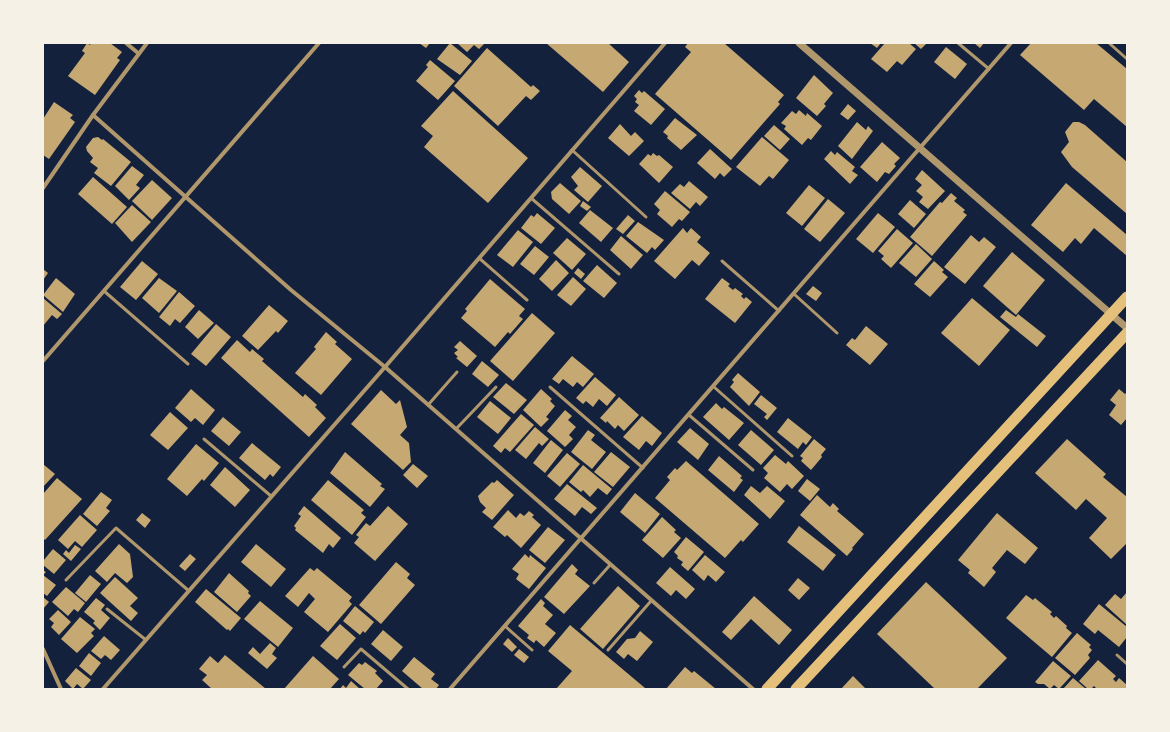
<svg xmlns="http://www.w3.org/2000/svg" width="1170" height="732" viewBox="0 0 1170 732" font-family="'Noto Sans',sans-serif">
<rect width="100%" height="100%" fill="#14213d"/>
<g fill="#c6a872">
<path d="M87,43L90,45L91,43H110L122,52L117,58L120,60L95,95L68,76L85,53L82,51Z"/>
<path d="M419,43H430L426,48Z"/>
<path d="M450,43L472,61L460,75L437,59Z"/>
<path d="M457,43H485L479,49L474,45L467,52Z"/>
<path d="M546,43H608L629,62L603,92Z"/>
<path d="M688,43H724L784,95L778,102L780,104L731,160L655,94L691,52L685,47Z"/>
<path d="M870,43H881L877,48Z"/>
<path d="M885,43H909L916,49L902,65L897,61L887,72L871,59Z"/>
<path d="M914,43H927L921,49Z"/>
<path d="M974,43H984L980,48Z"/>
<path d="M1031,43H1096L1127,69V127L1094,99L1084,110L1020,55Z"/>
<path d="M946,47L967,64L955,79L934,62Z"/>
<path d="M487,48L531,87L533,85L540,91L531,100L526,96L498,126L454,86Z"/>
<path d="M430,60L455,81L438,100L416,81L428,67L426,65Z"/>
<path d="M814,75L833,93L824,104L826,106L817,116L796,98Z"/>
<path d="M639,90L642,93L644,91L665,109L651,125L634,111L639,105L635,102L637,99L634,96Z"/>
<path d="M453,91L528,158L488,203L424,147L433,136L421,126Z"/>
<path d="M54,102L73,115L70,118L75,122L49,159L43,155V119Z"/>
<path d="M848,104L856,111L848,120L840,114Z"/>
<path d="M799,110L806,116L807,113L822,126L811,140L808,138L802,145L784,129L786,126L781,123L792,111L796,114Z"/>
<path d="M675,118L697,135L681,150L667,138L668,136L663,132Z"/>
<path d="M857,122L866,130L868,126L873,131L852,159L838,146Z"/>
<path d="M1073,122H1079L1085,125L1127,162V214L1072,167L1061,152L1069,142L1065,132Z"/>
<path d="M620,124L631,136L635,132L644,141L629,156L608,138Z"/>
<path d="M774,125L790,139L780,150L764,136Z"/>
<path d="M98,137L102,140L103,139L131,162L111,186L94,173L98,168L90,162L93,158L87,151L86,147L93,138Z"/>
<path d="M762,137L789,160L773,179L769,176L760,186L736,167Z"/>
<path d="M882,142L900,158L894,164L896,166L889,174L885,172L877,182L860,167Z"/>
<path d="M710,149L732,169L724,177L720,173L715,179L697,163Z"/>
<path d="M831,151L835,155L837,152L855,167L852,171L858,175L850,184L824,159Z"/>
<path d="M653,153L657,156L659,155L673,167L659,183L639,164L648,154L651,156Z"/>
<path d="M132,166L144,175L136,185L140,188L129,200L115,186Z"/>
<path d="M580,167L602,186L588,202L574,190L578,186L571,177Z"/>
<path d="M922,170L945,191L928,209L919,202L923,197L916,191L922,185L915,179Z"/>
<path d="M93,177L127,207L112,224L78,194Z"/>
<path d="M152,180L172,198L152,220L132,201Z"/>
<path d="M689,181L708,197L700,206L696,202L690,209L671,193L680,184L684,187Z"/>
<path d="M560,183L581,201L569,214L552,199L551,192Z"/>
<path d="M1066,183L1127,235V256L1094,228L1081,244L1075,238L1063,252L1031,225Z"/>
<path d="M809,185L825,198L802,226L786,213Z"/>
<path d="M665,191L690,212L682,221L679,219L672,227L657,214L660,210L654,204Z"/>
<path d="M951,193L957,198L954,201L965,210L963,212L967,215L932,256L910,237L940,202L942,203Z"/>
<path d="M828,199L845,213L820,242L804,229Z"/>
<path d="M910,200L926,214L914,228L898,214Z"/>
<path d="M583,201L591,207L587,211L580,206Z"/>
<path d="M132,205L151,222L132,242L115,223Z"/>
<path d="M590,210L613,228L601,242L579,223Z"/>
<path d="M537,213L555,228L541,244L521,228L531,215L534,217Z"/>
<path d="M878,213L895,227L873,253L856,239Z"/>
<path d="M628,215L635,221L623,234L616,229Z"/>
<path d="M638,222L664,240L655,250L652,247L647,253L626,236Z"/>
<path d="M683,228L687,233L691,228L701,237L697,242L710,253L699,266L692,260L675,279L654,261Z"/>
<path d="M897,229L913,243L891,268L881,259L884,256L878,251Z"/>
<path d="M518,230L533,242L513,267L497,255Z"/>
<path d="M971,235L979,242L984,237L996,247L965,284L944,267Z"/>
<path d="M621,236L643,255L631,269L610,250Z"/>
<path d="M567,238L586,254L572,270L553,253Z"/>
<path d="M916,244L932,259L916,277L899,263Z"/>
<path d="M535,246L549,257L534,275L520,264Z"/>
<path d="M1012,252L1045,280L1016,315L983,286Z"/>
<path d="M556,260L569,273L552,291L539,279Z"/>
<path d="M142,261L158,274L136,300L120,287Z"/>
<path d="M934,261L944,270L942,272L948,277L930,297L914,284Z"/>
<path d="M597,265L617,283L604,298L583,281Z"/>
<path d="M578,268L585,274L581,279L574,273Z"/>
<path d="M43,269L48,273L43,280Z"/>
<path d="M573,277L586,289L571,306L557,295Z"/>
<path d="M56,278L75,294L63,312L43,295Z"/>
<path d="M159,278L177,291L159,313L142,298Z"/>
<path d="M722,278L730,284L728,286L733,290L735,288L743,294L741,296L744,299L746,297L752,302L735,323L705,299Z"/>
<path d="M490,279L525,309L519,316L523,319L510,334L508,332L495,347L461,318L467,311L465,309Z"/>
<path d="M813,286L822,293L816,301L806,294Z"/>
<path d="M179,292L195,306L180,323L175,319L170,326L159,317Z"/>
<path d="M43,298L62,314L57,319L52,315L43,326Z"/>
<path d="M972,298L1010,330L979,366L941,333Z"/>
<path d="M269,305L288,321L278,333L276,331L258,350L242,336Z"/>
<path d="M199,310L214,323L198,339L185,327Z"/>
<path d="M1006,310L1016,317L1018,314L1046,336L1037,347L1000,317Z"/>
<path d="M532,313L555,333L513,381L490,361Z"/>
<path d="M216,324L231,337L206,366L191,354Z"/>
<path d="M866,326L888,344L870,365L846,345L852,338L855,340Z"/>
<path d="M326,332L337,342L335,344L352,359L321,395L295,373L316,349L314,347Z"/>
<path d="M237,340L250,352L252,349L264,359L262,361L303,397L305,394L317,405L315,407L326,418L309,437L221,358Z"/>
<path d="M460,341L477,356L467,367L456,358L458,357L454,353L458,350L454,347Z"/>
<path d="M572,356L594,374L583,387L577,382L573,387L563,379L559,384L552,379Z"/>
<path d="M482,361L499,375L488,387L472,374Z"/>
<path d="M738,373L760,392L749,406L730,387L734,382L732,380Z"/>
<path d="M595,377L616,395L607,406L599,399L593,407L586,401L583,404L576,398Z"/>
<path d="M506,383L527,400L514,414L493,397Z"/>
<path d="M191,389L215,410L203,425L195,418L191,422L175,408Z"/>
<path d="M541,389L552,399L550,401L555,406L546,417L549,419L541,427L523,410Z"/>
<path d="M1119,389L1125,394L1127,392V418L1121,425L1109,415L1116,405L1110,400Z"/>
<path d="M381,390L396,404L400,400L407,427L400,435L409,443L411,462L403,470L351,424Z"/>
<path d="M761,395L777,408L767,420L764,417L767,414L754,404Z"/>
<path d="M619,397L639,415L624,431L618,425L615,429L607,421L606,423L600,418Z"/>
<path d="M490,401L511,418L498,434L477,417Z"/>
<path d="M716,403L722,409L724,407L744,423L729,440L703,417Z"/>
<path d="M565,410L572,416L568,420L576,427L569,435L573,439L565,447L547,431Z"/>
<path d="M170,412L188,428L168,450L150,435Z"/>
<path d="M521,414L534,425L510,452L505,448L501,453L493,446Z"/>
<path d="M642,416L662,433L652,446L646,441L639,450L623,437Z"/>
<path d="M223,417L241,432L229,446L211,431Z"/>
<path d="M788,418L812,437L806,445L803,442L798,449L777,432Z"/>
<path d="M535,427L549,439L542,446L539,443L526,459L515,450Z"/>
<path d="M690,428L709,444L698,460L677,442Z"/>
<path d="M588,430L595,435L591,440L606,452L592,469L571,452Z"/>
<path d="M751,430L774,450L761,465L738,445Z"/>
<path d="M814,439L826,449L821,455L822,457L811,470L801,461L803,458L800,456Z"/>
<path d="M1067,439L1106,474L1103,477L1127,497V543L1111,559L1089,538L1107,518L1086,499L1076,510L1035,473Z"/>
<path d="M551,440L563,450L545,473L533,463Z"/>
<path d="M252,443L281,467L273,477L270,474L265,480L239,458Z"/>
<path d="M196,444L219,463L204,481L202,479L187,496L167,479Z"/>
<path d="M345,452L382,484L380,486L385,489L370,507L330,473Z"/>
<path d="M611,452L630,467L613,487L594,472Z"/>
<path d="M567,453L580,464L560,487L547,476Z"/>
<path d="M775,455L786,464L788,461L804,476L792,489L787,484L780,492L764,478L768,473L763,468Z"/>
<path d="M719,456L742,476L740,478L743,480L734,492L708,470Z"/>
<path d="M686,461L759,524L743,542L741,540L725,558L655,498L670,480L667,477L675,468L677,470Z"/>
<path d="M43,464L55,474L43,487Z"/>
<path d="M413,464L428,476L417,488L403,475Z"/>
<path d="M583,465L612,489L607,495L598,488L590,497L583,490L581,492L569,482Z"/>
<path d="M225,467L250,490L235,507L210,485Z"/>
<path d="M57,478L82,499L45,540L43,538V494Z"/>
<path d="M807,479L820,489L810,501L798,491Z"/>
<path d="M328,480L364,510L361,513L366,517L352,535L311,500Z"/>
<path d="M497,480L514,495L492,520L482,512L486,508L480,502L478,496L492,482L494,483Z"/>
<path d="M567,484L597,508L591,514L582,507L575,516L554,499Z"/>
<path d="M751,486L760,493L767,486L785,501L770,519L744,495Z"/>
<path d="M101,492L112,500L106,508L110,511L97,526L83,514Z"/>
<path d="M635,493L660,514L645,533L620,512Z"/>
<path d="M817,495L830,507L833,503L839,509L837,511L864,534L852,548L853,549L847,556L800,515Z"/>
<path d="M304,506L341,538L333,548L329,544L323,553L295,530L296,528L294,526L301,516L298,514Z"/>
<path d="M388,506L408,524L375,561L354,543L359,537L356,535L366,523L370,526Z"/>
<path d="M508,510L516,518L520,513L524,516L529,511L534,515L532,517L541,525L521,548L507,535L505,537L493,527Z"/>
<path d="M142,513L151,520L145,528L136,520Z"/>
<path d="M997,513L1038,548L1025,564L1007,550L992,568L996,572L984,587L968,573L970,570L958,560Z"/>
<path d="M80,515L97,530L82,547L75,541L68,549L58,540Z"/>
<path d="M662,517L676,530L674,532L681,538L663,558L642,540Z"/>
<path d="M799,526L836,555L823,571L787,542Z"/>
<path d="M548,527L565,540L545,563L529,550Z"/>
<path d="M686,537L704,552L688,571L681,565L683,562L677,558L678,556L674,552Z"/>
<path d="M119,544L130,554L133,577L127,583L115,573L107,582L95,571Z"/>
<path d="M256,544L286,569L271,587L241,562Z"/>
<path d="M75,545L81,549L71,561L63,554L66,550L69,553Z"/>
<path d="M53,549L66,560L54,574L43,565V561Z"/>
<path d="M190,554L196,559L185,571L179,566Z"/>
<path d="M525,554L529,558L530,555L546,568L529,589L516,579L519,574L512,569Z"/>
<path d="M705,555L725,572L716,582L708,575L704,581L692,570Z"/>
<path d="M396,562L410,574L407,578L415,585L381,624L359,605Z"/>
<path d="M572,564L578,570L575,574L590,586L564,614L544,597Z"/>
<path d="M670,567L695,589L686,599L676,590L671,596L656,583Z"/>
<path d="M310,568L314,571L317,568L352,597L349,601L352,604L328,632L304,612L315,599L309,593L298,607L285,596Z"/>
<path d="M43,570L46,572L43,575L56,585L47,596L43,593Z"/>
<path d="M229,573L249,591L248,593L251,596L237,612L214,592Z"/>
<path d="M90,575L101,584L86,602L75,593Z"/>
<path d="M115,577L138,598L130,606L138,613L131,621L100,593Z"/>
<path d="M798,578L810,588L799,600L788,590Z"/>
<path d="M926,582L1007,658L977,689H935L877,634Z"/>
<path d="M618,586L640,606L603,649L580,629Z"/>
<path d="M66,587L85,603L78,612L74,609L68,616L52,602Z"/>
<path d="M206,589L241,618L230,631L228,629L227,630L195,602Z"/>
<path d="M1127,592V623L1126,624L1105,605L1115,594L1121,599Z"/>
<path d="M1026,595L1033,600L1035,598L1052,612L1050,614L1054,618L1056,616L1067,626L1066,628L1072,633L1052,657L1006,618Z"/>
<path d="M754,596L792,630L779,645L751,619L731,640L722,632Z"/>
<path d="M43,597L49,602L43,609Z"/>
<path d="M96,598L105,605L101,610L110,618L100,630L93,623L95,621L84,612Z"/>
<path d="M541,599L545,603L543,606L553,615L545,624L556,633L544,647L536,640L534,643L527,638L529,635L518,626Z"/>
<path d="M260,601L293,628L278,647L244,619Z"/>
<path d="M1099,604L1127,627V637L1119,647L1098,630L1095,634L1083,624Z"/>
<path d="M355,606L374,622L365,633L363,631L360,635L343,621Z"/>
<path d="M58,610L71,622L59,635L51,627L54,623L49,619Z"/>
<path d="M80,617L95,629L91,633L94,636L77,653L61,639Z"/>
<path d="M340,624L356,638L337,660L320,646Z"/>
<path d="M570,625L645,688L644,689H556L572,671L548,651Z"/>
<path d="M383,630L403,647L391,661L371,644Z"/>
<path d="M640,631L653,642L637,661L628,654L624,659L616,652L627,639L635,638Z"/>
<path d="M1077,633L1091,645L1089,647L1092,650L1088,655L1090,658L1075,675L1055,658Z"/>
<path d="M104,636L120,650L111,660L105,655L101,659L91,651Z"/>
<path d="M508,638L517,647L512,652L503,644Z"/>
<path d="M270,643L276,648L272,654L277,658L267,669L248,653L253,647L260,654Z"/>
<path d="M519,649L529,657L524,663L514,655Z"/>
<path d="M89,653L101,663L91,676L79,666Z"/>
<path d="M225,655L266,689H212L202,680L207,675L199,669L210,656L218,663Z"/>
<path d="M313,656L339,679L330,689H284Z"/>
<path d="M414,657L435,674L431,679L439,685L436,689H423L402,671Z"/>
<path d="M1098,660L1116,676L1113,679L1116,682L1119,678L1127,685V689H1097L1094,686L1091,689H1088L1079,681Z"/>
<path d="M1053,661L1071,676L1059,689L1054,685L1050,689L1044,684H1038L1035,682Z"/>
<path d="M365,662L377,671L375,673L383,681L376,689H365L348,675L359,663L362,665Z"/>
<path d="M685,667L692,673L694,671L716,689H666Z"/>
<path d="M76,668L91,680L83,689L77,684L73,689L65,681Z"/>
<path d="M853,676L866,689H841Z"/>
<path d="M1073,678L1086,689H1063Z"/>
<path d="M351,681L360,689H340L343,685L346,688Z"/>
</g>
<g fill="none" stroke-linecap="round" stroke-linejoin="round">
<g stroke="#b1986c" stroke-width="3">
<path d="M958,43L989,69"/>
<path d="M1109,43L1127,59"/>
<path d="M572,150L646,217"/>
<path d="M531,198L619,274"/>
<path d="M479,258L527,300"/>
<path d="M722,261L779,311"/>
<path d="M104,291L188,364"/>
<path d="M794,294L837,333"/>
<path d="M550,387L643,468"/>
<path d="M714,387L792,456"/>
<path d="M428,405L457,372"/>
<path d="M689,415L753,470"/>
<path d="M456,429L496,387"/>
<path d="M204,439L271,496"/>
<path d="M66,580L116,528L189,591"/>
<path d="M594,583L610,565"/>
<path d="M107,609L146,640"/>
<path d="M505,626L532,650"/>
<path d="M608,650L651,601"/>
<path d="M1117,655L1127,664"/>
<path d="M344,667L361,649L408,689"/>
</g>
<g stroke="#b1986c" stroke-width="4">
<path d="M126,43L138,53"/>
<path d="M93,115L291,290L385,367L753,689"/>
<path d="M43,188L93,115L147,43"/>
<path d="M43,361L319,43"/>
<path d="M43,649L61,689"/>
<path d="M103,689L385,367L665,43"/>
<path d="M450,689L1011,43"/>
</g>
<path stroke="#b1986c" stroke-width="7" d="M799,43L1127,328"/>
<g stroke="#e5c07b" stroke-width="11">
<path d="M767,689L1127,297"/>
<path d="M796,689L1127,333"/>
</g>
</g>
<rect width="1170" height="732" fill="none" stroke="#f6f1e7" stroke-width="88"/>
</svg>
